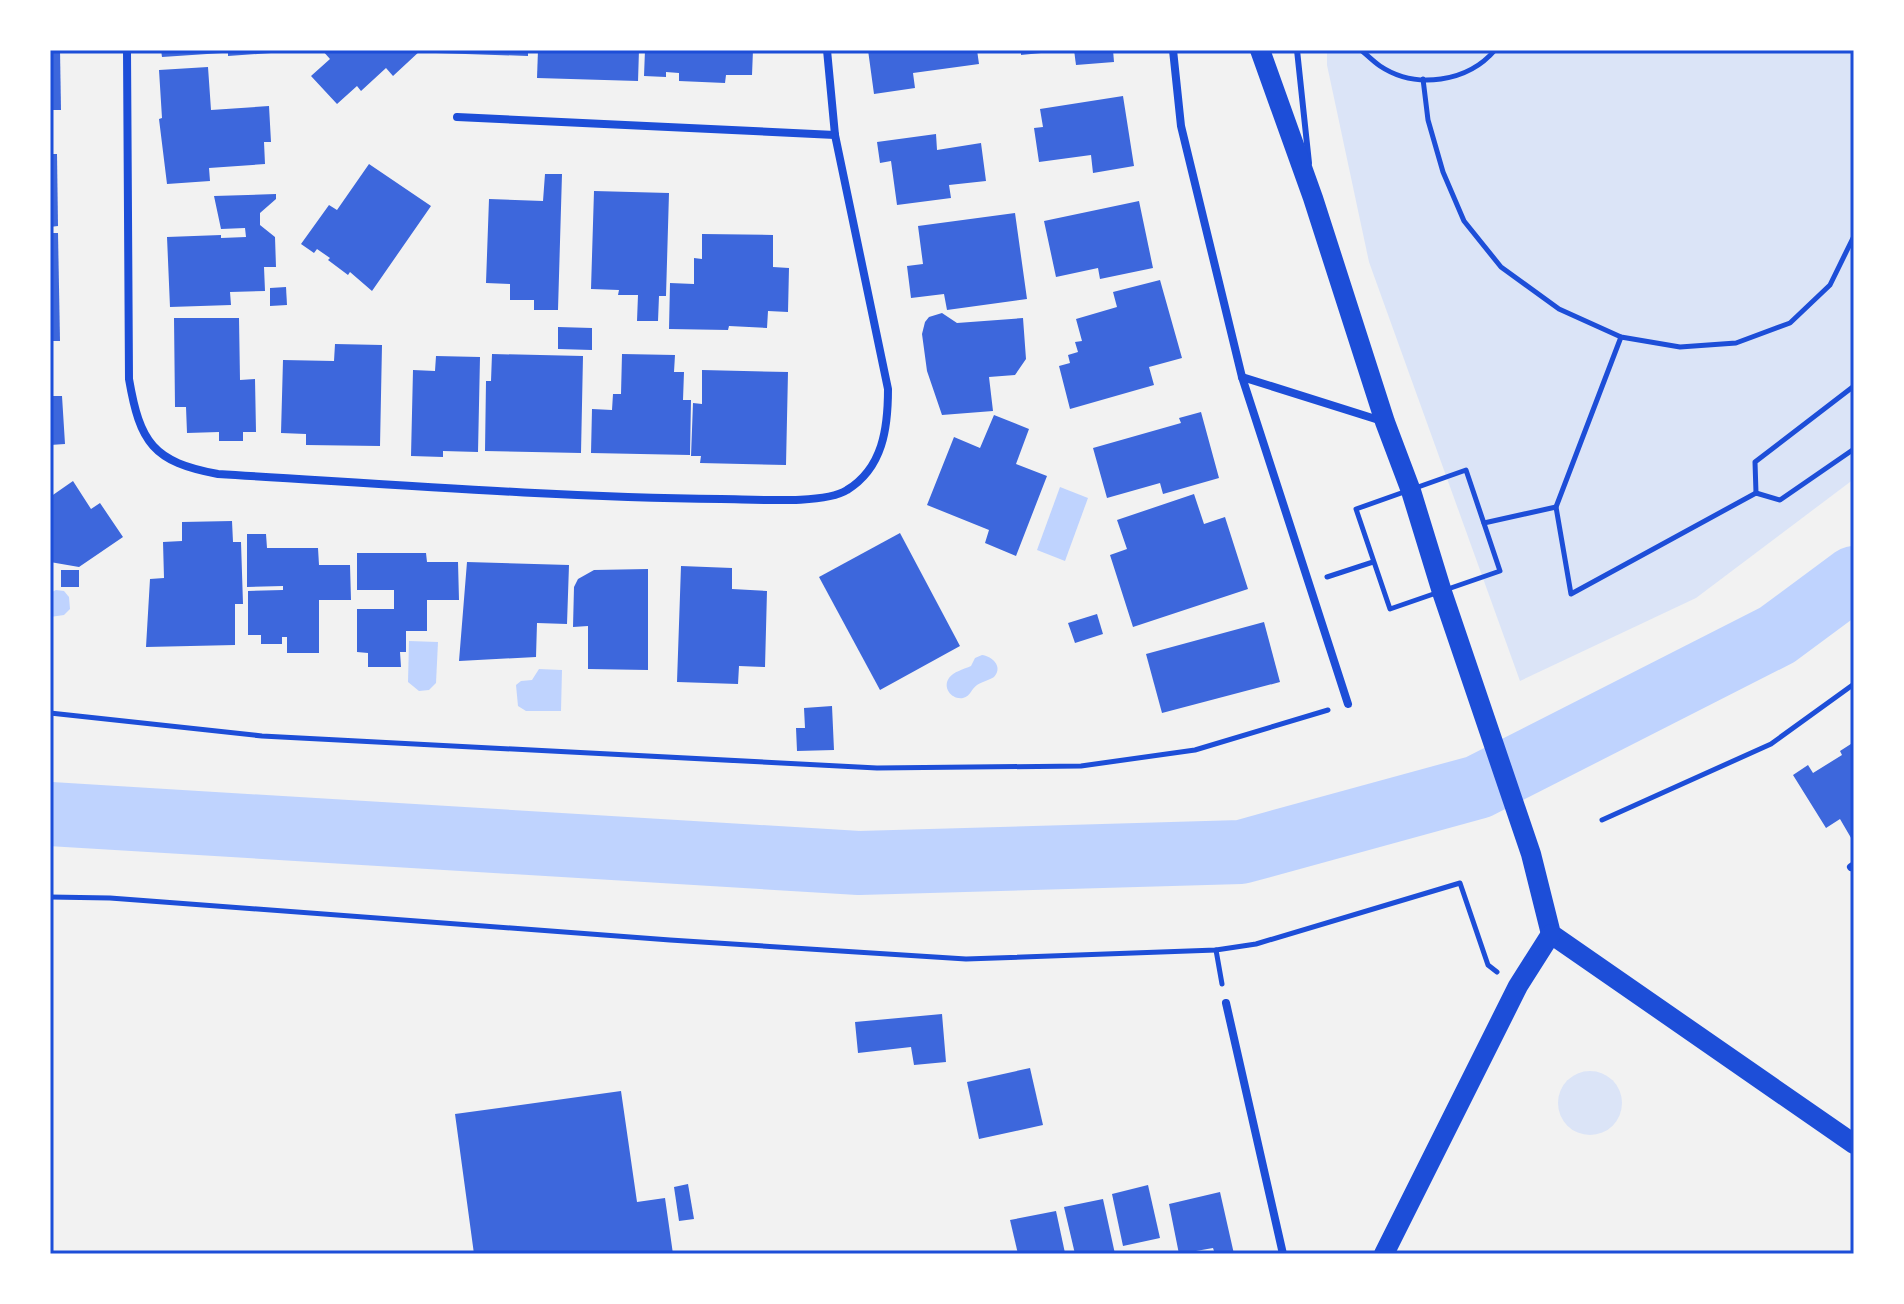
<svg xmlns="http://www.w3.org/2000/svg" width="1904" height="1304" viewBox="0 0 1904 1304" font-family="'Asap Condensed',sans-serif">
<rect width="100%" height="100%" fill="#f2f2f2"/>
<g fill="#dbe4f7">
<path d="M1327,50H1854V479L1696,598L1520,681L1369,262L1327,65Z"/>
<circle cx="1590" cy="1103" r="32"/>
</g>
<g fill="#bfd3fe">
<path d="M1060,487L1088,498L1065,561L1037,550Z"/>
<path d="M56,590L64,591L69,597L70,609L64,615L50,617V593Z"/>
<path d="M409,641L438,642L436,683L429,690L419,691L408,682Z"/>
<path d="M982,655C991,656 1004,666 994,677C990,680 981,682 977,685C971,689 971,696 963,698C952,700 942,688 949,678C953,672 964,669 971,666L975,658Z"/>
<path d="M539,669L562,670L561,711H526L518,706L516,685L521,681L532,680Z"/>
</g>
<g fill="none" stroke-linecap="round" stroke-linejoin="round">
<path stroke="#bfd3fe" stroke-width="64" d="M50,814L859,863L1241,852L1478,787L1777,635L1854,578"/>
</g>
<g fill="#3d67dc">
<path d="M50,50H60L61,110H50Z"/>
<path d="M161,50H221L222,53L162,57Z"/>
<path d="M228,50H271V53L228,56Z"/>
<path d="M322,50H421L393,76L386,68L361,91L357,86L337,104L311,76L330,59Z"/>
<path d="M434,50H528V56L436,53Z"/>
<path d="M538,50H639L638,81L537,78Z"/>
<path d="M645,50H753L752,75H726L725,83L679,81V73L666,72V77L644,76Z"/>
<path d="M868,50H977L979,64L913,73L915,88L874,94Z"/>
<path d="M1021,50H1051V52L1021,55Z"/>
<path d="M1074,50H1113L1114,62L1076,65Z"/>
<path d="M208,67L211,110L269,106L271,142H264L265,164L209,168L210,181L167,184L159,119L162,118L159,70Z"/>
<path d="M1123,96L1134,166L1093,173L1091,155L1039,162L1034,128L1043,127L1040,109Z"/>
<path d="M936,134L937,150L981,143L986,181L949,185L951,198L897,205L891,161L880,163L877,142Z"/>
<path d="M50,154H57L58,226L50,227Z"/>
<path d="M369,164L431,206L372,291L350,272L348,275L328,260L330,258L317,249L314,253L301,244L329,205L337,210Z"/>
<path d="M545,174H562L558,310H534V300H510V284L486,283L489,199L543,201Z"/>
<path d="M594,191L669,193L666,296H659L658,321H637L638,295H618L619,290L591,289Z"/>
<path d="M276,194V199L260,213V225L275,237L276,267H264L265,291L230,292L231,305L170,307L167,237L221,235V238L246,237L245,228L221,229L214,196Z"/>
<path d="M1139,201L1153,268L1100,279L1098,268L1056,277L1044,221Z"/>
<path d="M1015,213L1027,299L947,310L944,294L911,298L907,266L923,264L918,226Z"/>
<path d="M50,233H58L60,341H50Z"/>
<path d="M702,234L773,235V267L789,268L788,312L768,311L767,328L729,326L728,330L669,329L670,283L694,284V258L702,259Z"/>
<path d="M1160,280L1182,358L1149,367L1154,385L1070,409L1059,366L1070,363L1068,355L1078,352L1075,342L1082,341L1076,319L1117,307L1113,292Z"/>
<path d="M286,287L287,305L270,306V288Z"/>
<path d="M942,313L957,323L1023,318L1026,359L1015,375L989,377L993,411L942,415L927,371L922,334L925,322L929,317Z"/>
<path d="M174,318H239L240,380L255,379L256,432H243V441H219V432L187,433L186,407H175Z"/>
<path d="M558,327L592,328V350L558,349Z"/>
<path d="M335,344L382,345L380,446L306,445V434L281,433L283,360L334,361Z"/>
<path d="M492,354L583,356L581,453L485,451L486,381H491Z"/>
<path d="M622,354L675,355L674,372H684L683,400H691L690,455L591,453L592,409L612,410L613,394H621Z"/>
<path d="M436,356L480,357L478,452L443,451V457L411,456L413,370L435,371Z"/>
<path d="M702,370L788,372L786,465L700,463L701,456H691L693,403L702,404Z"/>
<path d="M50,396H62L65,444L50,445Z"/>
<path d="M1201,412L1219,478L1163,494L1160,483L1107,498L1093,448L1181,423L1179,418Z"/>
<path d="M994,415L1029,429L1016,464L1047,476L1016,556L985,543L989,530L927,505L954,437L980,448Z"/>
<path d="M73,481L91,509L100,503L123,537L79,567L50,562V497Z"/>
<path d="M1194,494L1204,524L1225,517L1248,589L1133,627L1110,555L1127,549L1117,520Z"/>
<path d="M232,521L233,542H241L243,604H235V645L146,647L150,579L164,578L163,542L182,541V522Z"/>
<path d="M900,533L960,646L880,690L819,577Z"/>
<path d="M247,534H266L267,548H318L319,565H350L351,600H319V653H287V637H282V644H261V635H248V591L283,590V586L247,587Z"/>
<path d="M357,553H426L427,562H458L459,600H427V631H406V652H400L401,667H368V653L357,652V609H394V590H357Z"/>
<path d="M467,562L569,565L567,624L537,623L536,657L459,661Z"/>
<path d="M681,566L732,568V589L767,591L765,667L739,666L738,684L677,682Z"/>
<path d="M648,569V670L588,669V626L573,627L574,587L578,579L594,570Z"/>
<rect x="61" y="570" width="18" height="17"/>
<path d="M1097,614L1103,634L1075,643L1068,623Z"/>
<path d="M1264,622L1280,682L1162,713L1146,654Z"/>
<path d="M832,706L834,750L797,751L796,728H805L804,708Z"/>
<path d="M1854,742V843L1840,819L1826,828L1793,775L1808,765L1813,773L1842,755L1840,751Z"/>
<path d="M942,1014L946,1062L914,1065L911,1047L858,1053L855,1022Z"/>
<path d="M1030,1068L1043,1125L979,1139L967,1082Z"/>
<path d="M621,1091L637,1202L665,1198L673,1254H474L455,1114Z"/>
<path d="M688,1184L694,1219L679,1221L674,1187Z"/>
<path d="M1148,1185L1160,1238L1123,1246L1112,1194Z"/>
<path d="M1220,1192L1234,1254H1215L1213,1248L1179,1254L1169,1204Z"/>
<path d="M1103,1199L1115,1254H1075L1064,1207Z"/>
<path d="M1056,1211L1065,1253L1018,1254L1010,1220Z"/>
</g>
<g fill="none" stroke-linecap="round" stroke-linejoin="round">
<g stroke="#1d4ed8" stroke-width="5">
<path d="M1361,50C1367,55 1374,62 1380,66C1416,90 1468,82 1495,50"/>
<path d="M1423,79L1428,120L1443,172L1464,221L1501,267L1559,309L1621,337L1680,347L1736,343L1790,323L1830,285L1854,236"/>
<path d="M1621,337L1556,507L1571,594L1756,493L1780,500L1854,449"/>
<path d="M1466,470L1500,571L1390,609L1356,509Z"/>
<path d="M1756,493L1755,462L1854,386"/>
<path d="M1484,523L1556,507"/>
<path d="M1327,577L1373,562"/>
<path d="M50,713L262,736L877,768L1081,766L1195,750L1328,710"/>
<path d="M1602,820L1771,744L1854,684"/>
<path d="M50,897L110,898L670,940L966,959L1216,950L1256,944L1460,883L1488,965L1497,972"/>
<path d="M1216,950L1222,984"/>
</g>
<path stroke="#1d4ed8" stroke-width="6" d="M1297,50L1309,163"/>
<g stroke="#1d4ed8" stroke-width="8">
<path d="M127,50L129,379C140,443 153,462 218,474C386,484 553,497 721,499C750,499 824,505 847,490C883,468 888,428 888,389L835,135L827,50"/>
<path d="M1173,50L1181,126L1242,377L1348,704"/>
<path d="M457,117L835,135"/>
<path d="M1242,377L1382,421"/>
<path d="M1851,867L1854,865"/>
<path d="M1226,1003L1283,1254"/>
</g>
<g stroke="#1d4ed8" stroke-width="20">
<path d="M1260,50L1313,198L1385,422L1411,491L1442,592L1531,854L1551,934L1854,1144"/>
<path d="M1384,1254L1518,986L1551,934"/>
</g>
</g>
<rect width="1904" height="1304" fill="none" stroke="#ffffff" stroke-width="104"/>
<rect x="52" y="52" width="1800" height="1200" fill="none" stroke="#1d4ed8" stroke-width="3"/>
</svg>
